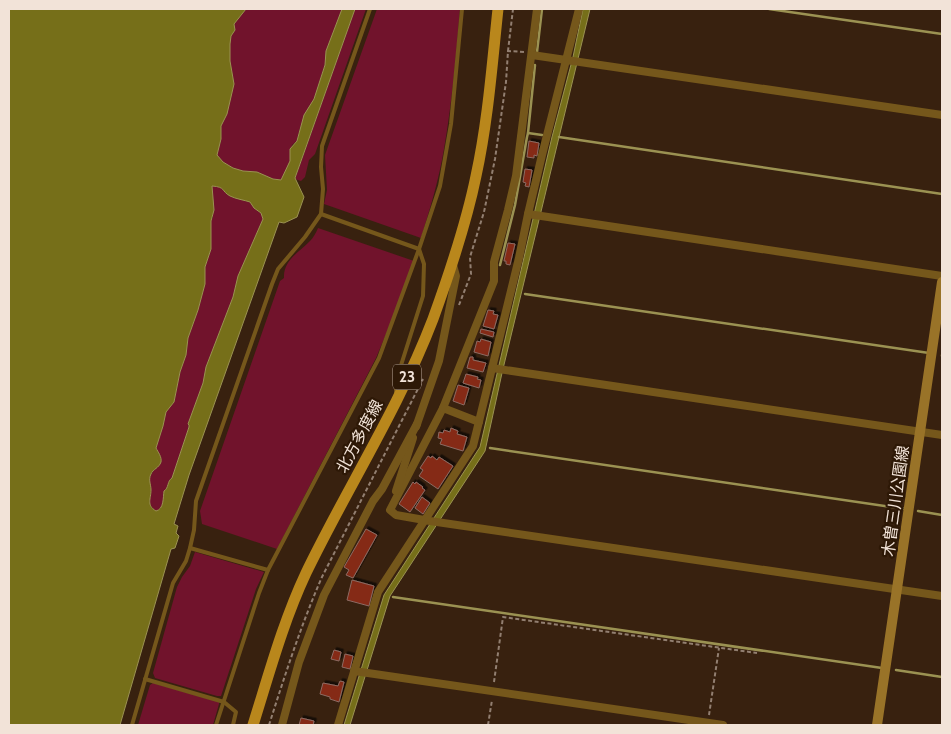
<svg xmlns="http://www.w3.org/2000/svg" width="951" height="734" viewBox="0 0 951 734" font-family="Cabin,'Noto Sans JP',sans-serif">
<defs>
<filter id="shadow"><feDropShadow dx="2.5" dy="-2.5" stdDeviation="0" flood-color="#0009"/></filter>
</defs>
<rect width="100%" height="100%" fill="#38210f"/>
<g fill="#71132c">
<path d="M246,9H342L326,51L325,64L314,99L300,128L297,141L292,145L289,166L282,180L273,179L257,172L243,171L233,168L223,162L217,155C218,149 221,143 221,138C222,130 219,125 225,118L234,84L230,61V43L231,36L235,30L234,24Z"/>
<path d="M355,9H366L315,154L309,160L305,177L301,181L295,179Z"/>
<path d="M377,9H460C456,56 452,103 444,149C439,179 430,209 421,238L324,204L327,190L325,155Z"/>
<path d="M212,186C227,187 221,191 230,196C236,199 244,200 250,202L254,208L261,213L263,219L238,276L233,297L206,367L203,383L188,424L189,427L172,478L170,479L162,506L159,510L156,511C146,504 151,498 151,489C150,483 148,479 152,473C155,467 158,468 161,460L156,448L163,426L166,412L174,402L180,372L186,355L188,338L198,310L205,284V267L211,249V221L213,217Z"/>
<path d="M318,228L414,261L394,315L376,358L277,549L202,524L200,511L280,281L284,278C283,261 298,253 310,241C313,238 316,233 318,228Z"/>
<path d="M195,552L264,572L256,589L221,696H217L155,678L153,673L177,587L182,577L190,566Z"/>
<path d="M153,683L219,702V704L213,725H138L150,685Z"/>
</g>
<g fill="#766f19" stroke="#9b9252" fill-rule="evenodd">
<path d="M9,9H246L234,24L235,30L231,36L230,44V61L234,84L227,114L221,126V139L217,155L223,162L233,168L243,171L257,172L273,179L281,180L290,161V149L297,141L304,115L314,99L325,65L326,51L342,9H355L295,178L304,197L297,217L284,223L279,222L189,475L174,524L178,526L176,533L179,536L175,548L171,549L120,725H9ZM212,186C226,187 221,191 230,196C236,199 244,200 250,202L254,208L261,213L263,219L238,276L233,297L206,367L203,383L188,424L189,425V427L172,478C167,481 169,488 164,491C163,498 164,509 156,511C146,505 151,499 151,490C151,484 148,480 151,474C153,469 159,468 161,462C162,457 158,452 156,448L163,426L166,412L174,402L180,372L186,355L188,338L198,310L205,284V267L211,249V221L214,210Z"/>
<path d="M583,9H590L502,373L485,451L390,596L350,725H344L384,595L480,447L552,137L573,57Z"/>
</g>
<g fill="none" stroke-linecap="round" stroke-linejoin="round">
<g stroke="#9b9252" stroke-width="2.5">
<path d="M769,9L942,34"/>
<path d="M537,52L542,9"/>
<path d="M528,133L535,65"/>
<path d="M559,137L942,194"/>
<path d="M500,265L515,205L527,137L528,133L542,135"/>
<path d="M525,294L929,353"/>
<path d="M942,355V356"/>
<path d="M490,448L905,509"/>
<path d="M918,511L942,515"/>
<path d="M393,597L882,668"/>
<path d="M896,670L942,677"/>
</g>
</g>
<g fill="#852a15" stroke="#8d6b63" filter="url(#shadow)">
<path d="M529,141L539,143L537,156L534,155V158L527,157Z"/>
<path d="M525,169L532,170L529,187L525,186L526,183L523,182Z"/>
<path d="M508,243L515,244L510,265L506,264V261H504Z"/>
<path d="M488,310L494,311L493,314L498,315L494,329L483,326Z"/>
<path d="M481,329L494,332L493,337L480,333Z"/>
<path d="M481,339L491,342L488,356L474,352L477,341L480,342Z"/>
<path d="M470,357H473V360L486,363L483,372L467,368Z"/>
<path d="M466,374L478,377L477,379L481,380L479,388L463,383Z"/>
<path d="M458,385L469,388L464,405L453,401Z"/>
<path d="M451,428L458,431L457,434L467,437L463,451L440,444L442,439L438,438L439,432L443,433L444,430L450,432Z"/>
<path d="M428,456L431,458L432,456L437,460L439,457L453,466L438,489L419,476L423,470L420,468Z"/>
<path d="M413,482L415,484L416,482L423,487L422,488L425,490L410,512L399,504Z"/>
<path d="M422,497L430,503L423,514L415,508Z"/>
<path d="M366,529L377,535L353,578L346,575L349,570L344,567Z"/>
<path d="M352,580L374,586L369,606L347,600Z"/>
<path d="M334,650L341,652L339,661L331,659Z"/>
<path d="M345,654L353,656L350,669L342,667Z"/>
<path d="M340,681L344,682L339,702L330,699V697L320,694L323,683L338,686Z"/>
<path d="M301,718L314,721L313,725H299Z"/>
</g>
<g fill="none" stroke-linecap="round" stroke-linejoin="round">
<g stroke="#927f71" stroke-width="2" stroke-dasharray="4 2.5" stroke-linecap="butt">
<path d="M507,51L525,52"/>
<path d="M459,305L471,274L470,257L484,212L495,159L506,82L508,51L513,9"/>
<path d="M494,682L503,617L757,653"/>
<path d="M709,715L719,648"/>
<path d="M269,725C285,675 301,625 322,577L423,379"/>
<path d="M488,725L492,700"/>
</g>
<g stroke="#75571b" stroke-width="4">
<path d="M321,214L419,249L424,264L423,296L396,381V392"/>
<path d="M190,548L268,570"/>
<path d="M145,679L224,702L236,712L233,725"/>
<path d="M132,725L173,583L186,561L190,548L194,530L196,501L272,284L278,269L305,237L321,214L323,189L321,167L322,146L370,9"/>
<path d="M216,725L259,593L268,570L379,358L419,249L440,186L451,124L462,9"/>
</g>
<g stroke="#75571b" stroke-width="8">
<path d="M537,9L516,176L508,210L494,262V281L443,408L390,510L396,515L430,521L942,596"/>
<path d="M532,55L942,115"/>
<path d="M528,214L942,276"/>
<path d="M492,368L942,435"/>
<path d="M443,408L479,422"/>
<path d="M416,427L439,361L456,276L453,265"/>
<path d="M396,491L413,438"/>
<path d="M354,671L723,725"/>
<path d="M282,725L299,662L324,595L373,501L382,489L417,424"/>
<path d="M338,725L378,592L473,446L519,258L528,214L542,155L579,9"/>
</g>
<path stroke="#997328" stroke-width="10" d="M877,725L942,282"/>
<path stroke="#b9871c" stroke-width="11" d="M253,725C269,674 283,622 306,573C347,488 399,408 433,319C450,272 466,225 476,176C488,121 492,65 498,9"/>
</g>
<g text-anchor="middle" stroke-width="4.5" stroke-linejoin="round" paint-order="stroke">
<rect fill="#2d1806" stroke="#b7a699" stroke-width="1" x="393" y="364.5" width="28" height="25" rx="4"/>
<g font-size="15" font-weight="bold" fill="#f2e3d8">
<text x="407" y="382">23</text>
</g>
<g font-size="16" fill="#f2e3d8" stroke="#2d1806">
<text transform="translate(359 436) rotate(-62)" y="6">北方多度線</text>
<text transform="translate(895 501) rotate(-82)" y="6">木曽三川公園線</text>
</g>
</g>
<rect width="951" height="734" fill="none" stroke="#f2e3d8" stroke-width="20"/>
</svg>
